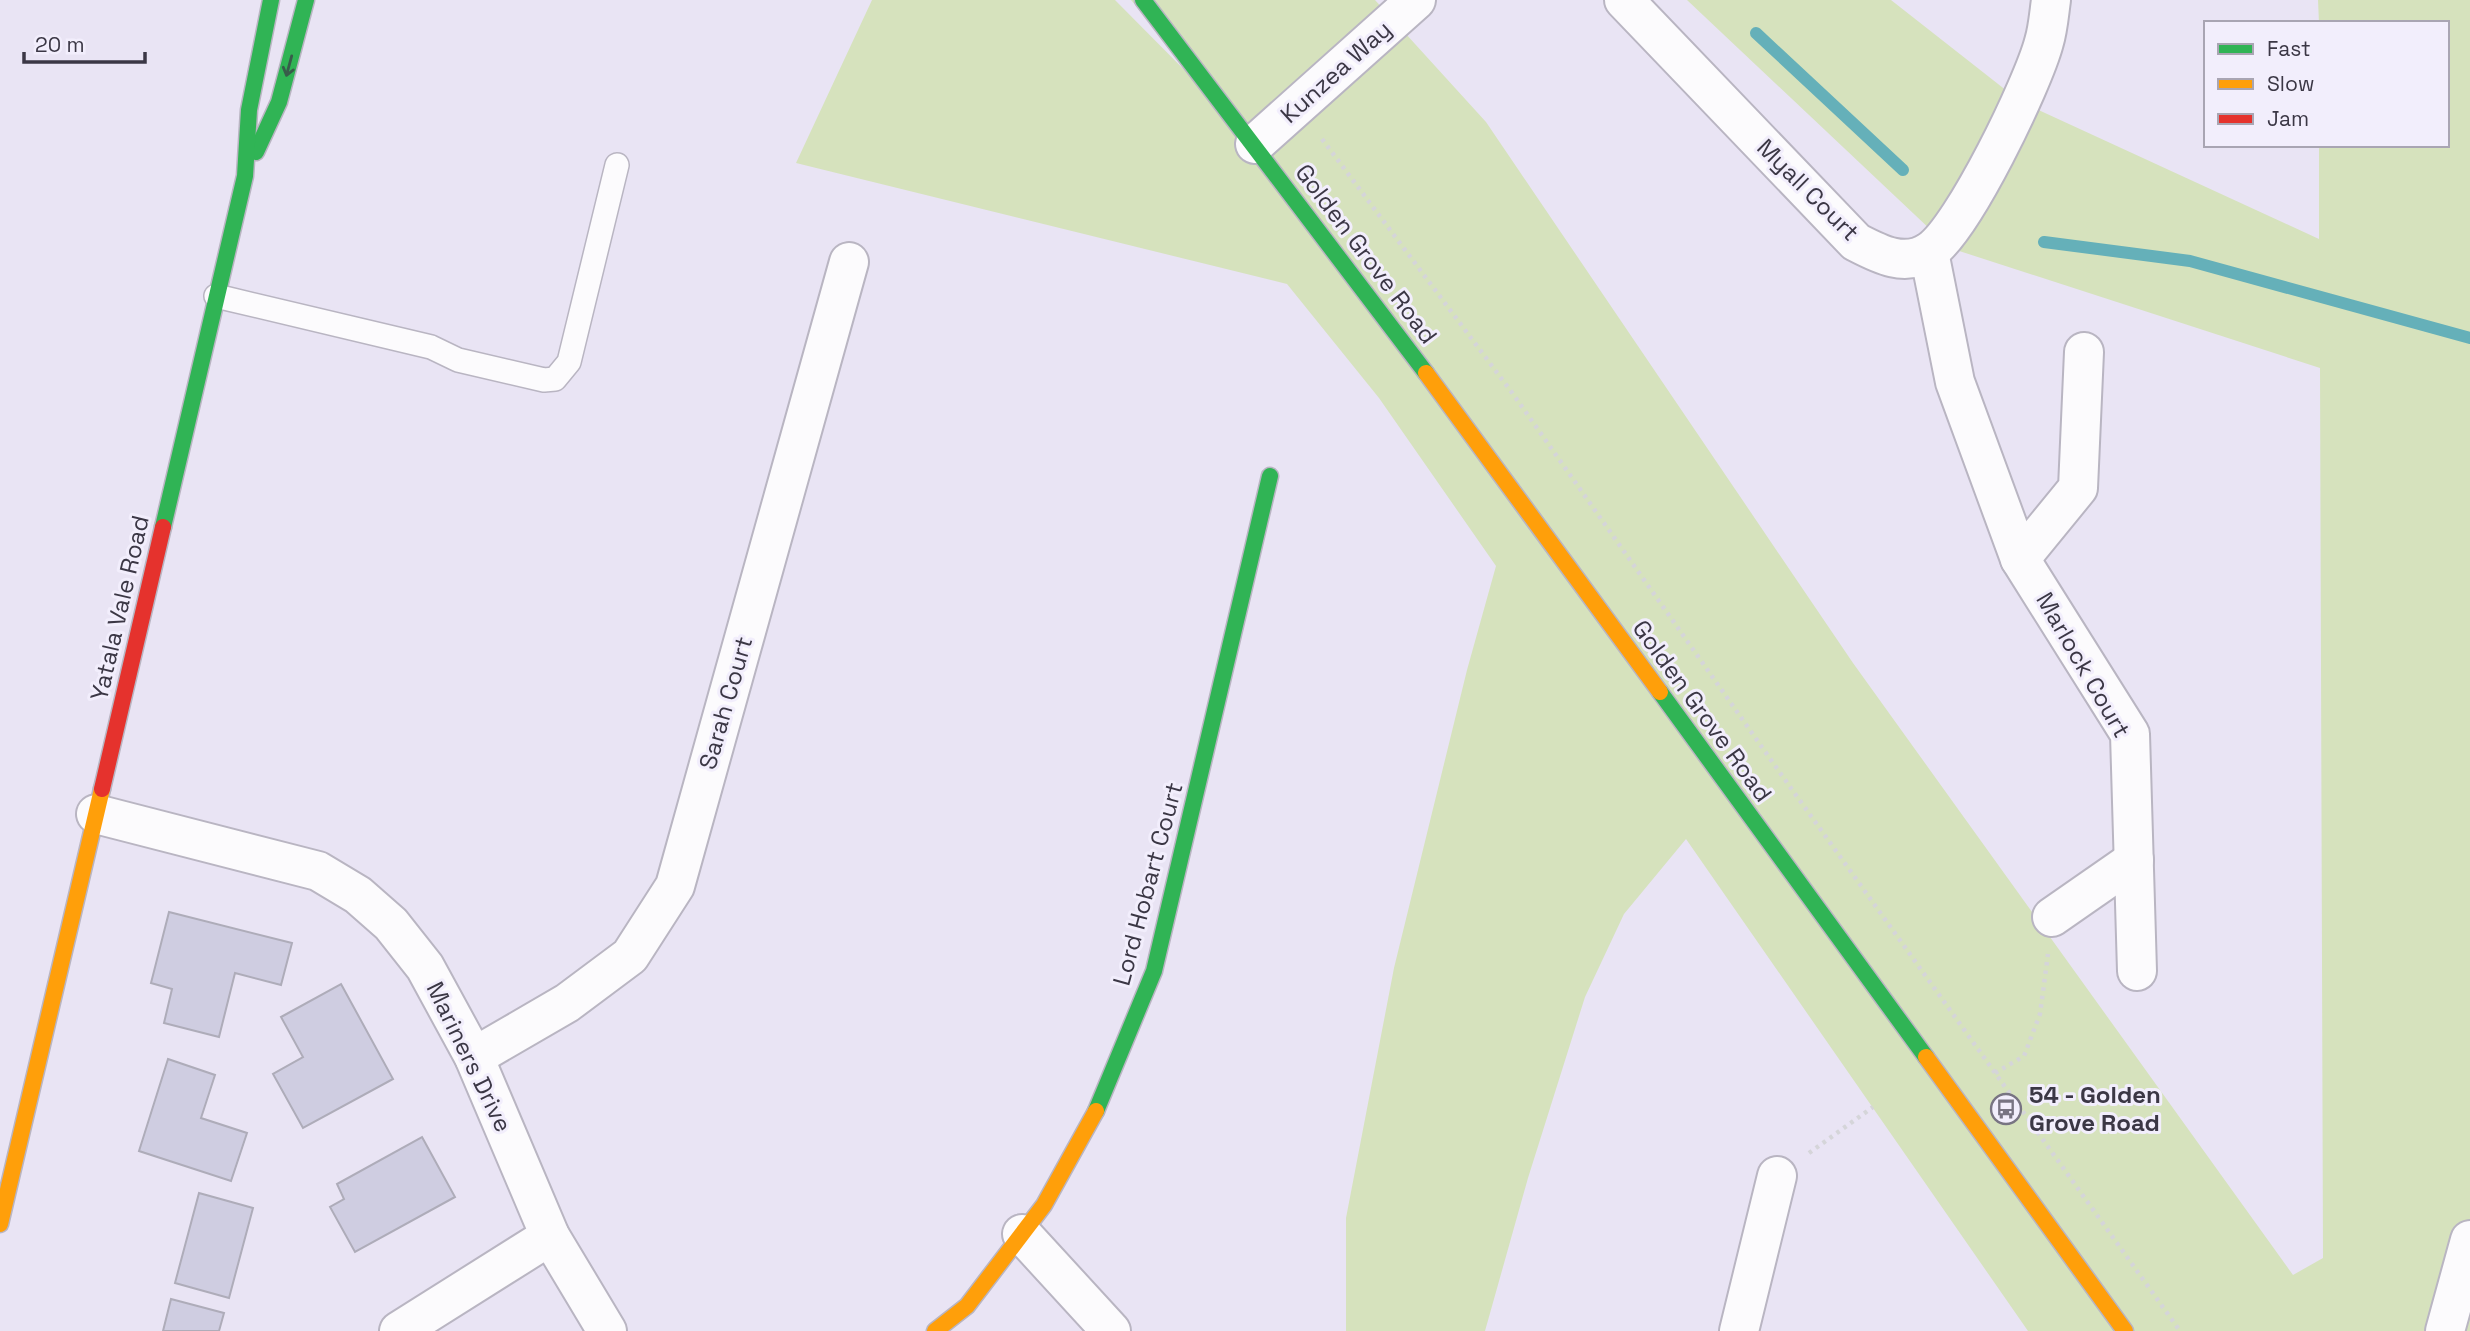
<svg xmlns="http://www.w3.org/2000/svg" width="2470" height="1331" viewBox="0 0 2470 1331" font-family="'Space Grotesk',sans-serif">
<rect width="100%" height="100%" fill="#e9e4f4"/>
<path fill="#d6e2bd" d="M872,0H1115L1226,112L1131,0H1375L1486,122L1853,663L2293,1275L2323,1258L2320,368L1950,248L1687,0H1891L2021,102L2319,239V145H2447V23H2319L2318,0H2470V1331H2028L1686,839L1624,914L1585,997L1528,1178L1485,1331H1346V1218L1394,968L1467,670L1496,566L1379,398L1287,284L796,163Z"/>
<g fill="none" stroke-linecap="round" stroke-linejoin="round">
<g stroke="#65b0b9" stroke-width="12">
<path d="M1756,33L1903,170"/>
<path d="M2044,242L2190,261L2470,338"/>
</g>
</g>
<g fill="#cfcde1" stroke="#aeacb9" stroke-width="2">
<path d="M169,912L292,943L281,985L235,973L219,1037L164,1023L172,989L151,983Z"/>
<path d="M341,984L393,1079L303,1128L273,1074L303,1057L281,1017Z"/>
<path d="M168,1059L215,1075L201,1118L247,1133L231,1181L139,1151Z"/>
<path d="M422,1137L455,1197L355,1252L330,1207L344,1199L337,1184Z"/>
<path d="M199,1193L253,1208L229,1298L175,1283Z"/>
<path d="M171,1299L224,1313L219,1331H163Z"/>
</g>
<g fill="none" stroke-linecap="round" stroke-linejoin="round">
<g stroke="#b9b5c2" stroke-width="26">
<path id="lane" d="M216,296L431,347L458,360L544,380L555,379L569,362L617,165"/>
</g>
<g stroke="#b9b5c2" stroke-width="42">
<g id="street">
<path d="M1624,0L1856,242C1879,254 1905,268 1930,251C1963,229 2033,84 2044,42C2048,29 2049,14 2051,0"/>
<path d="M1255,144L1416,0"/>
<path d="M1929,252L1955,382L2020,559L2130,734L2137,971"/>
<path d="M2020,559L2078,488L2084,352"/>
<path d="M96,814L318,871L358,895L391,924L425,967L474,1057L550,1236L607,1331"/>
<path d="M2052,917L2134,860"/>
<path d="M474,1057L567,1003L630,956L675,886L849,262"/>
<path d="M1022,1234L1111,1331"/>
<path d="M399,1331L550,1236"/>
<path d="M1739,1331L1777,1176"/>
<path d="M2445,1331L2470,1240"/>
</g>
</g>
<g stroke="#b9b5c2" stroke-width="19">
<g id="fast">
<path d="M1143,0L1426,373"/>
<path d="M256,152L279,102L306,0"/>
<path d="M163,527L245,176L249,110L271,0"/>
<path d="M1660,692L1926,1057"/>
<path d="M1096,1111L1154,971L1270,476"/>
</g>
</g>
<g stroke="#b9b5c2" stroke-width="19">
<g id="slow">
<path d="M1426,373L1660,692"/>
<path d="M1926,1057L2125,1331"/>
<path d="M0,1224L102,789"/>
<path d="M935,1331L967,1306L1044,1205L1096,1111"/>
</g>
</g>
<g stroke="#b9b5c2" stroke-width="19">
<path id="jam" d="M102,789L163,527"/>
</g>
<g stroke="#d5d5d9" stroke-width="4.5" stroke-dasharray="3.5 5" stroke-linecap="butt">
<path d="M1322,139L1513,394L1783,777L2180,1331"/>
<path d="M1995,1073L2024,1056L2040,1014L2048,954"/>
<path d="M1809,1153L1873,1107"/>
</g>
<use href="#lane" stroke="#fcfbfd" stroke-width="23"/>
<use href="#street" stroke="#fcfbfd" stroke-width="38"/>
<use href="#fast" stroke="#30b455" stroke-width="16"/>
<use href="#slow" stroke="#ff9f0a" stroke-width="16"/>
<use href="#jam" stroke="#e5322d" stroke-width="16"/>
</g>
<defs><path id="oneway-shaft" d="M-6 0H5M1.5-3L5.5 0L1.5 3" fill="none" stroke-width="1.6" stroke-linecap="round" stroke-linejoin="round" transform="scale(1.75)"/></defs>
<use stroke="#385c4a" href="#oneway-shaft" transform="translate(289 66) rotate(105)"/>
<defs>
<g id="bus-ring" transform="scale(1.575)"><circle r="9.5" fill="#f2eefc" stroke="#787482" stroke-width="1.5"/><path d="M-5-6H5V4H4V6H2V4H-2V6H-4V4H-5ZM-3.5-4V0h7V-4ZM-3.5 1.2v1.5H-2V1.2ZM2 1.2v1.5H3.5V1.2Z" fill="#787482"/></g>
</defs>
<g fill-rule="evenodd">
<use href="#bus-ring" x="2006" y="1109"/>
</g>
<g text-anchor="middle" stroke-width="6" stroke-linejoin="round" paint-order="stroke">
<g font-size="24" fill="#3b3745" stroke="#f2eefc">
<text transform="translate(1336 72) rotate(-42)" y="8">Kunzea Way</text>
<text transform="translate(1808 190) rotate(45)" y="8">Myall Court</text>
<text transform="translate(1366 254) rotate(53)" y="8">Golden Grove Road</text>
<text transform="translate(120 608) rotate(-77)" y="8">Yatala Vale Road</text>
<text transform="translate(2083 665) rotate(60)" y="8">Marlock Court</text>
<text transform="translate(726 703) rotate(-74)" y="8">Sarah Court</text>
<text transform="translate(1702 711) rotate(54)" y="8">Golden Grove Road</text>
<text transform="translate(1148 884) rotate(-75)" y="8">Lord Hobart Court</text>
<text transform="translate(469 1057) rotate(64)" y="8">Mariners Drive</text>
</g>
<g font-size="24" font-weight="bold" fill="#3b3745" stroke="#f2eefc" text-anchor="start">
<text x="2029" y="1103">54 - Golden<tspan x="2029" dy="28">Grove Road</tspan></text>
</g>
</g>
<rect x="2204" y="21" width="245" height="126" fill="#f2eefc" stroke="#a9a5b3" stroke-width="2"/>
<rect x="2218" y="44" width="35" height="10" fill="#30b455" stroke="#a9a5b3" stroke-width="2"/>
<text x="2267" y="56" font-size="21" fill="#3b3745">Fast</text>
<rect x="2218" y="79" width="35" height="10" fill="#ff9f0a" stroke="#a9a5b3" stroke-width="2"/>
<text x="2267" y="91" font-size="21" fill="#3b3745">Slow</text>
<rect x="2218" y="114" width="35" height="10" fill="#e5322d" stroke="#a9a5b3" stroke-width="2"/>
<text x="2267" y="126" font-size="21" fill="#3b3745">Jam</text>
<path d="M24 52v10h121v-10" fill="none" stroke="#3b3745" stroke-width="3.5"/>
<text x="35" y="52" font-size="21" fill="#3b3745" stroke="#f2eefc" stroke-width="5" paint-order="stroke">20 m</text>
</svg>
